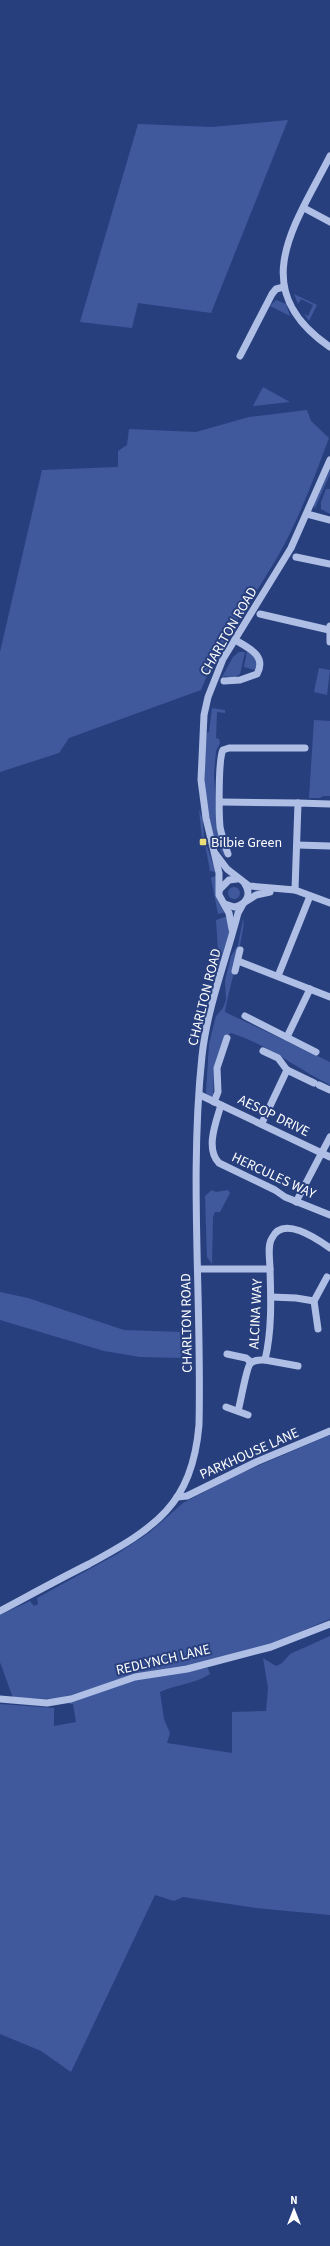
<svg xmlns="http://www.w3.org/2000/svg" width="330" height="2246" viewBox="0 0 330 2246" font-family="'Source Sans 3',sans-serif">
<rect width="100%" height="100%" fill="#283f7e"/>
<g fill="#40599d">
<path d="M288,120L211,313L138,303L132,328L80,322L138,124L212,127Z"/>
<path d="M294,294L317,305L309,321L304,314L308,316L313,305L301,299L298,304Z"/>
<path d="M276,300L286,304L290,316L270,306Z"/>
<path d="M263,387L290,402L253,406Z"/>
<path d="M307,410L311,421L329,438C314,478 299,519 278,556C252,601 220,641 201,690L69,738L59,753L0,772V652L42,470L118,467V451L127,445L129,429L196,432L249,417Z"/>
<path d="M330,470V474L315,508L313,506Z"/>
<path d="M326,489H330V514L321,509V502Z"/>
<path d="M247,651L255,656L259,662L255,670L244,667Z"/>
<path d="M239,652H245L240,674L233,678L225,676L221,679L233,657Z"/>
<path d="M319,668L330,670L327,695L314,692Z"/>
<path d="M212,708L225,710V713L217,712L216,738L219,739L220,743L216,751L214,773L217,828L225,858C202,821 203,775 207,733L209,732Z"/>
<path d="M314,720L330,721V796H323L320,798H309Z"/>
<path d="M199,810L203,819L204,839H202Z"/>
<path d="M205,844H206L216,872L210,871Z"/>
<path d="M217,875L227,912L218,914L211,878Z"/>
<circle cx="234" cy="893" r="6"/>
<path d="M228,916L230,930L219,966L216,920Z"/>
<path d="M243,919C247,926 227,997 225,1012L330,1062V1085C296,1068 267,1044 231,1033L224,1037L214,1068L213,1097H210L206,1093L209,1044L216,1016L223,1008L226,1000L225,981L231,956L238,945Z"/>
<path d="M212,1190L216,1192L228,1190L230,1193L220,1212H215L213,1217L212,1264L207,1257L205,1196Z"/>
<path d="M0,1292L28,1298L124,1330L182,1332V1358L140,1357L104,1351L0,1320Z"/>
<path d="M330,1435V1619L269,1645L184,1667L134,1675L59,1699L13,1698L0,1662V1615L30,1601L34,1606L38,1604L37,1598L117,1554L150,1532L183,1503L239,1474Z"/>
<path d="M330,1636V1915L256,1908L183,1897L174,1901L155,1895L71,2072L41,2051L0,2034V1704L54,1708V1726L76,1722L73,1704H69L71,1702L133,1680L208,1668L210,1674C195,1684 177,1684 160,1692L164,1719L170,1733L167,1743L232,1753V1712L266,1711L268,1688L263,1658L276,1666L282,1663L290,1654Z"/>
</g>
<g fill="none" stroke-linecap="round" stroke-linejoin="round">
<g stroke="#afbee5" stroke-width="7">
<path d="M330,156C295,225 245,289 330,347"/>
<path d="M304,208L330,222"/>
<path d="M240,356L272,294L276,289L284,287"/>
<path d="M307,514L330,520"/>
<path d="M296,557L330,564"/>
<path d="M260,614L329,630"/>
<path d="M330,626V642"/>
<path d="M224,681L240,680L257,674C267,656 249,648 235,640"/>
<path d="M221,802L298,803"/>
<path d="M297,845L330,846"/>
<path d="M215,853L227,869L249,886L295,890L330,903"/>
<path d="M228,854C225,845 222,837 220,827C219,816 218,759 223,750L229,748H305"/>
<path d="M220,889L229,880L237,879"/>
<path d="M295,890L298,803L330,804"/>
<path d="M245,902L256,895L270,892"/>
<path d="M225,904L234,907C246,905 252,895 245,884"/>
<path d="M232,929L229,913L219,895V873L206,818L201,780L204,715L208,697L223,659L291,548L330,460"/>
<path d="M238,961L330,997"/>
<path d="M235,971L240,950"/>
<path d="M278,976L310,896"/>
<path d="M245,1016L316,1052"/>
<path d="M287,1037L310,989"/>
<path d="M263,1051L278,1058L287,1070L314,1083"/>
<path d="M319,1085L330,1090"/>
<path d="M200,1095L330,1157"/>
<path d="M214,1102L218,1092L217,1068L227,1038"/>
<path d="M221,1105C216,1122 205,1149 219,1163L275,1190L285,1197L330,1215"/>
<path d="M262,1123L287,1070"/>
<path d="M296,1202L330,1137"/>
<path d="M198,1269H270C270,1259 267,1246 272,1238C283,1215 317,1239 330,1248"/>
<path d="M271,1297L296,1298L314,1301"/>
<path d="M318,1329L314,1301L327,1277"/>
<path d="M227,1354L246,1358L251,1362"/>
<path d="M265,1360L298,1366"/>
<path d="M226,1407L248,1415"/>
<path d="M238,1411C241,1401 246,1369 250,1364C254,1359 260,1360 265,1360C272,1330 271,1300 270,1269"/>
<path d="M177,1497L187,1496L256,1462L330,1431"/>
<path d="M0,1611C30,1595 59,1579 89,1564C155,1528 192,1505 199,1425C202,1302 189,1178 202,1056C207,1008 226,960 238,913L243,904"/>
<path d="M0,1699L47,1703L71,1699L135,1677L187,1669L271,1647L330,1624"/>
</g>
</g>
<rect fill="#ecde76" stroke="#283f7e" stroke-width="1.5" x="199" y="838" width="8" height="8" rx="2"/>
<g text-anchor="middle" stroke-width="4" stroke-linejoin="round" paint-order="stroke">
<g font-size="14" fill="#fff" stroke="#283f7e">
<text transform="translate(228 631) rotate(-60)" y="5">CHARLTON ROAD</text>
<text transform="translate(204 997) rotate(-76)" y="5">CHARLTON ROAD</text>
<text transform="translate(274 1115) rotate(26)" y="5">AESOP DRIVE</text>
<text transform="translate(274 1175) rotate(25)" y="5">HERCULES WAY</text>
<text transform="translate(255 1314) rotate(-87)" y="5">ALCINA WAY</text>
<text transform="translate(186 1323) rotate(-91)" y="5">CHARLTON ROAD</text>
<text transform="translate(249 1453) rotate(-24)" y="5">PARKHOUSE LANE</text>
<text transform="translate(163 1659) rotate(-13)" y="5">REDLYNCH LANE</text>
</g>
<g font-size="14" fill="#fff" stroke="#283f7e" text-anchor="start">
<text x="211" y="847">Bilbie Green</text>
</g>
</g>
<g transform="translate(294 2210)" stroke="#283f7e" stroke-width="3" paint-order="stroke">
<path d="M0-3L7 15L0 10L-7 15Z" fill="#ffffff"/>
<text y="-6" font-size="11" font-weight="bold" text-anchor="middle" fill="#ffffff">N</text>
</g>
</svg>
